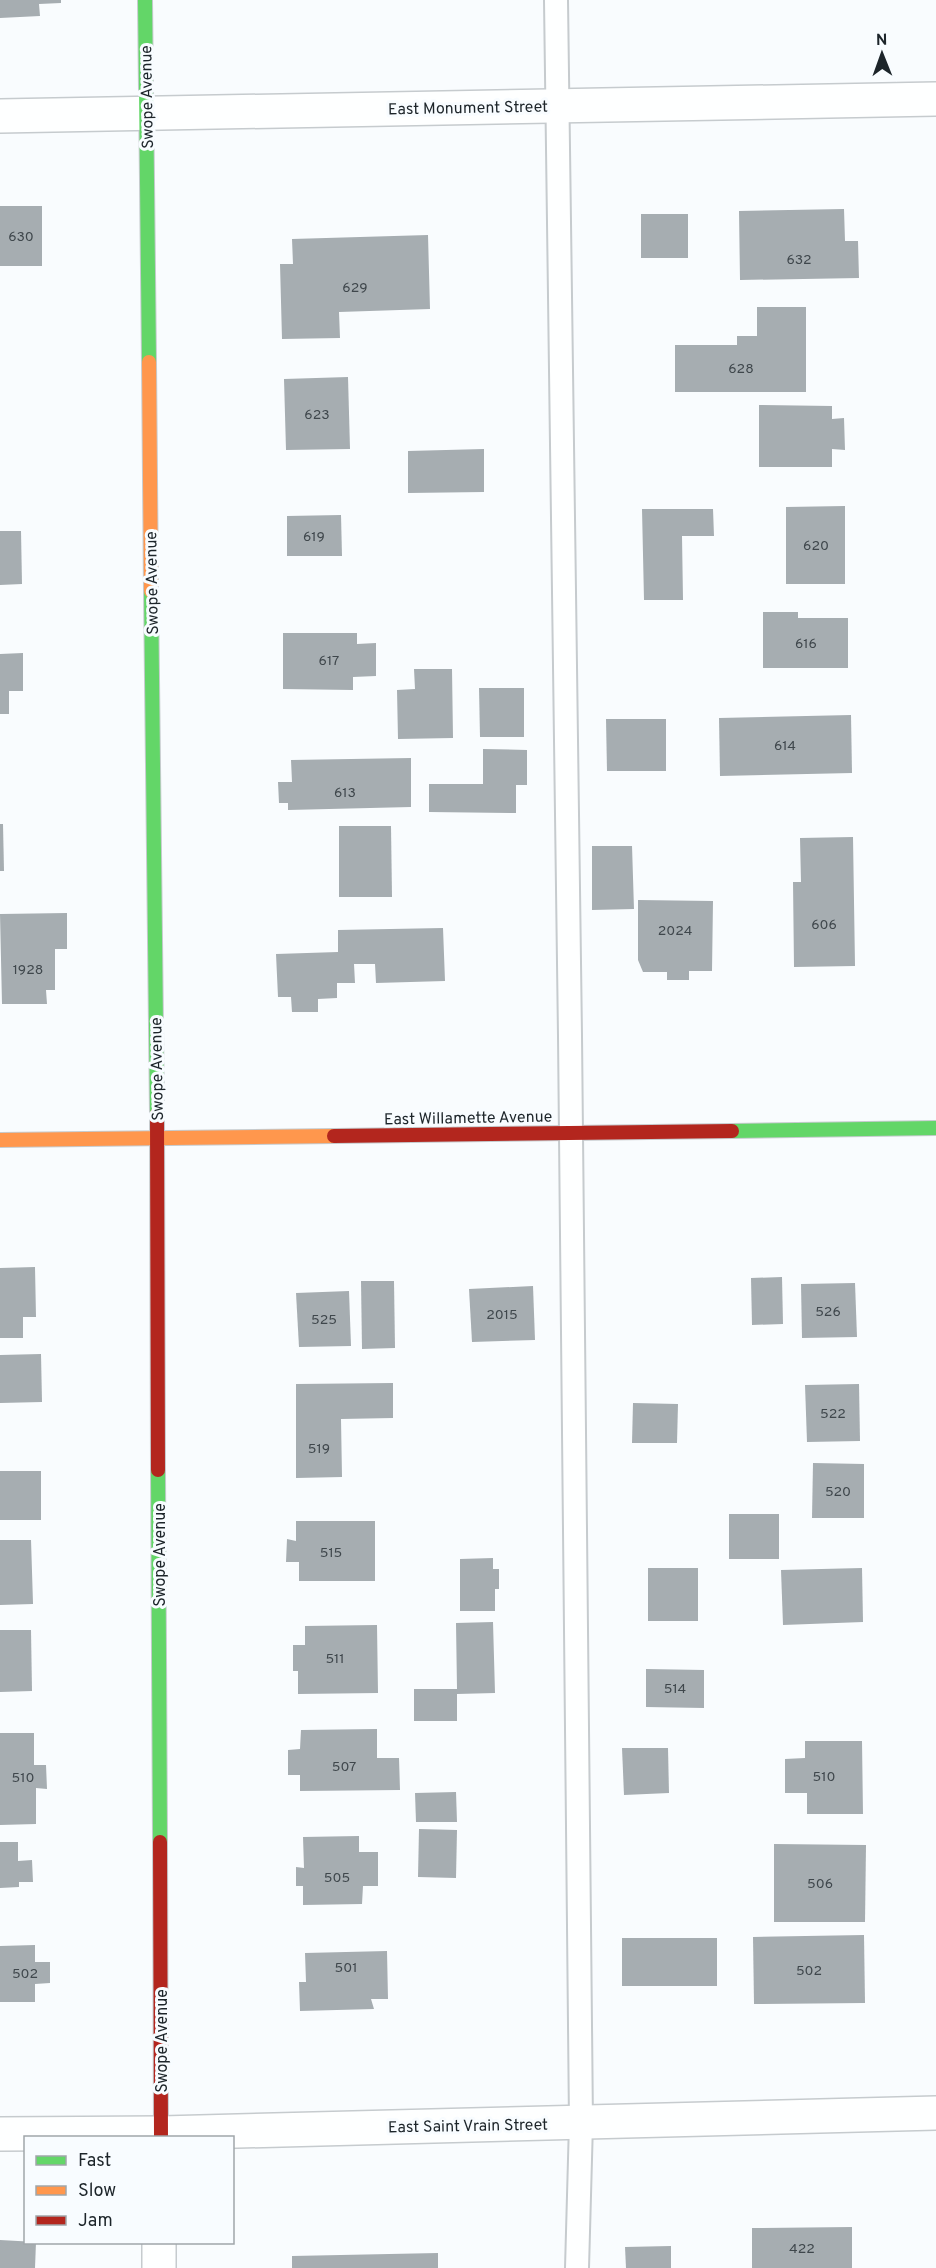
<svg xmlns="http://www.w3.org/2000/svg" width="936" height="2268" viewBox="0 0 936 2268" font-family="Overpass,sans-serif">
<rect width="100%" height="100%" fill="#f9fcfe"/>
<g fill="#a6adb1">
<path d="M0,0H61V3L39,4L40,16L0,18Z"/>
<rect x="0" y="206" width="42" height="60"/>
<path d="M844,209L845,241H858L859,278L740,280L739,211Z"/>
<rect x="641" y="214" width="47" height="44"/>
<path d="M428,235L430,309L339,312L340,338L282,339L280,264H293L292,239Z"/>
<path d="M757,307H806V392H675V345H737V336H757Z"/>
<path d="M348,377L350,449L286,450L284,379Z"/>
<path d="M759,405L832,406V419L844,418L845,450L832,449V467H759Z"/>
<path d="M484,449V492L408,493V451Z"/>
<path d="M845,506V584H786V507Z"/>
<path d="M642,509H713L714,536H682L683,600H644Z"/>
<path d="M341,515L342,556H287V516Z"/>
<path d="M0,531H21L22,584L0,585Z"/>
<path d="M763,612H798V618H848V668H763Z"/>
<path d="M283,633H357V644L376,643V676L353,677V690L283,689Z"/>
<path d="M23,653V691H9V714H0V654Z"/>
<path d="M414,669H452L453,738L398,739L397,690L415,689Z"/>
<path d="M479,688H524V737H480Z"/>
<path d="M851,715L852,773L720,776L719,718Z"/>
<path d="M606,719H666V771H607Z"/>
<path d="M483,749L527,750V785H516V813L429,812V784H483Z"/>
<path d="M411,758V807L288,810V803H279L278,782H292L291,760Z"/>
<path d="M0,824H3L4,871H0Z"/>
<path d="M339,826H391L392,897H339Z"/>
<path d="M853,837L855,966L794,967L793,882H801L800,838Z"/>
<path d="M592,846H632L634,909L592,910Z"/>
<path d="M638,900L713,901L712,971H689V980H667V972H643L638,960Z"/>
<path d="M67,913V949H55V990H46L47,1004H2L0,914Z"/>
<path d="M443,928L445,981L376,983L375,964H354L355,983H337V998L318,999V1012H292L291,997H278L276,954L338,952V930Z"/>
<path d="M35,1267L36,1317H23V1338H0V1268Z"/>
<path d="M782,1277L783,1324L752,1325L751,1278Z"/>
<path d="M361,1281H394L395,1348L362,1349Z"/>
<path d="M855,1283L857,1337L802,1338L801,1284Z"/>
<path d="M533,1286L535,1340L472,1342L469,1289Z"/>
<path d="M349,1291L351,1346L299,1347L296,1293Z"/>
<path d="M41,1354L42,1402L0,1403V1355Z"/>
<path d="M393,1383V1418L341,1419L342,1477L296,1478V1384Z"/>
<path d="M859,1384L860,1441L807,1442L805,1385Z"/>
<path d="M633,1403L678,1404L677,1443H632Z"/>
<path d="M813,1463L864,1464V1518H812Z"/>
<rect x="0" y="1471" width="41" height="49"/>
<rect x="729" y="1514" width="50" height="45"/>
<path d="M296,1521H375V1581H299V1562H286L287,1539L296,1541Z"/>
<path d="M0,1540H31L33,1604L0,1605Z"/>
<path d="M493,1558V1569H499V1589H495V1611H460V1559Z"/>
<rect x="648" y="1568" width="50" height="53"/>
<path d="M862,1568L863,1622L783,1625L781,1570Z"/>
<path d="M493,1622L495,1693L457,1694V1721H414V1689H457L456,1623Z"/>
<path d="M377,1625L378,1693L298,1694V1671H293V1645H305V1626Z"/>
<path d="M0,1630H31L32,1691L0,1692Z"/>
<path d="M646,1669L704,1670V1708L646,1707Z"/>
<path d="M377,1729V1758H399L400,1790L300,1791V1775H288V1750L300,1749L301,1730Z"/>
<path d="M0,1733H34V1765H46L47,1789L36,1788V1824L0,1825Z"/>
<path d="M805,1741H862L863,1814H807V1793H785V1759L805,1758Z"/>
<path d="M622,1748H668L669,1793L624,1795Z"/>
<path d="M456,1792L457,1822H416L415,1793Z"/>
<path d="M419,1829L457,1830L456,1878L418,1877Z"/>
<path d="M359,1836V1852H378V1886H363L362,1904L303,1905V1886H296V1867L304,1868L303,1837Z"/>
<path d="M0,1842H18V1861L32,1860L33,1882H19V1887L0,1888Z"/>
<path d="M774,1844L866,1845L865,1922H774Z"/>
<path d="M864,1935L865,2003L754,2004L753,1937Z"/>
<rect x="622" y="1938" width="95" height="48"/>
<path d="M35,1945V1962H50V1983L35,1984V2002H0V1946Z"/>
<path d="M387,1951L388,1999H371L374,2009L300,2011L299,1982H306L305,1953Z"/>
<path d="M852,2227V2268H752V2228Z"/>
<path d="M0,2240L36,2242L35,2268H0Z"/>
<path d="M671,2246V2268H626L625,2247Z"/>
<path d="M438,2253V2268H292V2256Z"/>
</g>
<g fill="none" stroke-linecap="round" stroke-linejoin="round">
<g stroke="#c6cbce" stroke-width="26">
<path id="lane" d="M556,0L570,1036L581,2123L577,2268"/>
</g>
<g stroke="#c6cbce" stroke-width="36">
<g id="street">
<path d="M0,116L936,99"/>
<path d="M0,2134L162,2133L936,2113"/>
<path d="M159,2268V2242"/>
</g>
</g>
<g stroke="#c6cbce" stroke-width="16">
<g id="fast">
<path d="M145,0L149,362"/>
<path d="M151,591L157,1114"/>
<path d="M732,1131L936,1128"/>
<path d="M158,1470L160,1842"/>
</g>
</g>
<g stroke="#c6cbce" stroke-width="16">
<g id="slow">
<path d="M149,362L151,591"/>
<path d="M0,1140L334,1136"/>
</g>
</g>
<g stroke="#c6cbce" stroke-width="16">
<g id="jam">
<path d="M157,1114L158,1470"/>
<path d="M334,1136L732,1131"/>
<path d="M160,1842L161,2138"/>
</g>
</g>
<use href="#lane" stroke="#feffff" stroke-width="22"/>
<use href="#street" stroke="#feffff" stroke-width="33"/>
<use href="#fast" stroke="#63d668" stroke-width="14"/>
<use href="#slow" stroke="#ff974d" stroke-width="14"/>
<use href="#jam" stroke="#b3261e" stroke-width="14"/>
</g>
<g text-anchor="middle" stroke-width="6" stroke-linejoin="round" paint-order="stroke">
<g font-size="14" fill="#3f474c">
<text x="21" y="241">630</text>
<text x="799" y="264">632</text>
<text x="355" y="292">629</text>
<text x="741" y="373">628</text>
<text x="317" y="419">623</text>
<text x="314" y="541">619</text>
<text x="816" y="550">620</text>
<text x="806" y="648">616</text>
<text x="329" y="665">617</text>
<text x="785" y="750">614</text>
<text x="345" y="797">613</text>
<text x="824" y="929">606</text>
<text x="675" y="935">2024</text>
<text x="28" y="974">1928</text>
<text x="828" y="1316">526</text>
<text x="502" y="1319">2015</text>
<text x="324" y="1324">525</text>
<text x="833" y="1418">522</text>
<text x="319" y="1453">519</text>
<text x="838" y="1496">520</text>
<text x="331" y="1557">515</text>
<text x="335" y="1663">511</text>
<text x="675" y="1693">514</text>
<text x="344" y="1771">507</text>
<text x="824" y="1781">510</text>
<text x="23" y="1782">510</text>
<text x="337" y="1882">505</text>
<text x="820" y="1888">506</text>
<text x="346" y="1972">501</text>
<text x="809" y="1975">502</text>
<text x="25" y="1978">502</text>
<text x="802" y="2253">422</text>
</g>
<g font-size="16" fill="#1d252a" stroke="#f8fcff">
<text transform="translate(146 97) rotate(-91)" y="6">Swope Avenue</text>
<text transform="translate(468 107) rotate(-1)" y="6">East Monument Street</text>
<text transform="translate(151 583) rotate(-91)" y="6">Swope Avenue</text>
<text transform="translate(156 1069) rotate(-91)" y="6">Swope Avenue</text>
<text transform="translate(468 1117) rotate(-1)" y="6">East Willamette Avenue</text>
<text transform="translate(159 1555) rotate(-90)" y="6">Swope Avenue</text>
<text transform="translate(161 2041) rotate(-90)" y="6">Swope Avenue</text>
<text transform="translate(468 2125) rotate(-1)" y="6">East Saint Vrain Street</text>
</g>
</g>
<rect x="24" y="2136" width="210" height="108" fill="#f8fcff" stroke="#a0a6aa" stroke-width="1.5"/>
<rect x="36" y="2156" width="30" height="9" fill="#63d668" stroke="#a0a6aa" stroke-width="1.5"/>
<text x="78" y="2166" font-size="18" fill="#1d252a">Fast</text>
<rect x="36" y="2186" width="30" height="9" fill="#ff974d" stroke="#a0a6aa" stroke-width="1.5"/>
<text x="78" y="2196" font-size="18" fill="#1d252a">Slow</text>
<rect x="36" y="2216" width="30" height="9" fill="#b3261e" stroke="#a0a6aa" stroke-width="1.5"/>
<text x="78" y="2226" font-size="18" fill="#1d252a">Jam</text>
<g transform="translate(882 54) rotate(359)" stroke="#f8fcff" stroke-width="4.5" paint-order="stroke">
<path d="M0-4.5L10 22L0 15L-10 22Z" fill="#1d252a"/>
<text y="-9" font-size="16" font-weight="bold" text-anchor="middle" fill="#1d252a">N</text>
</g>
</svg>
